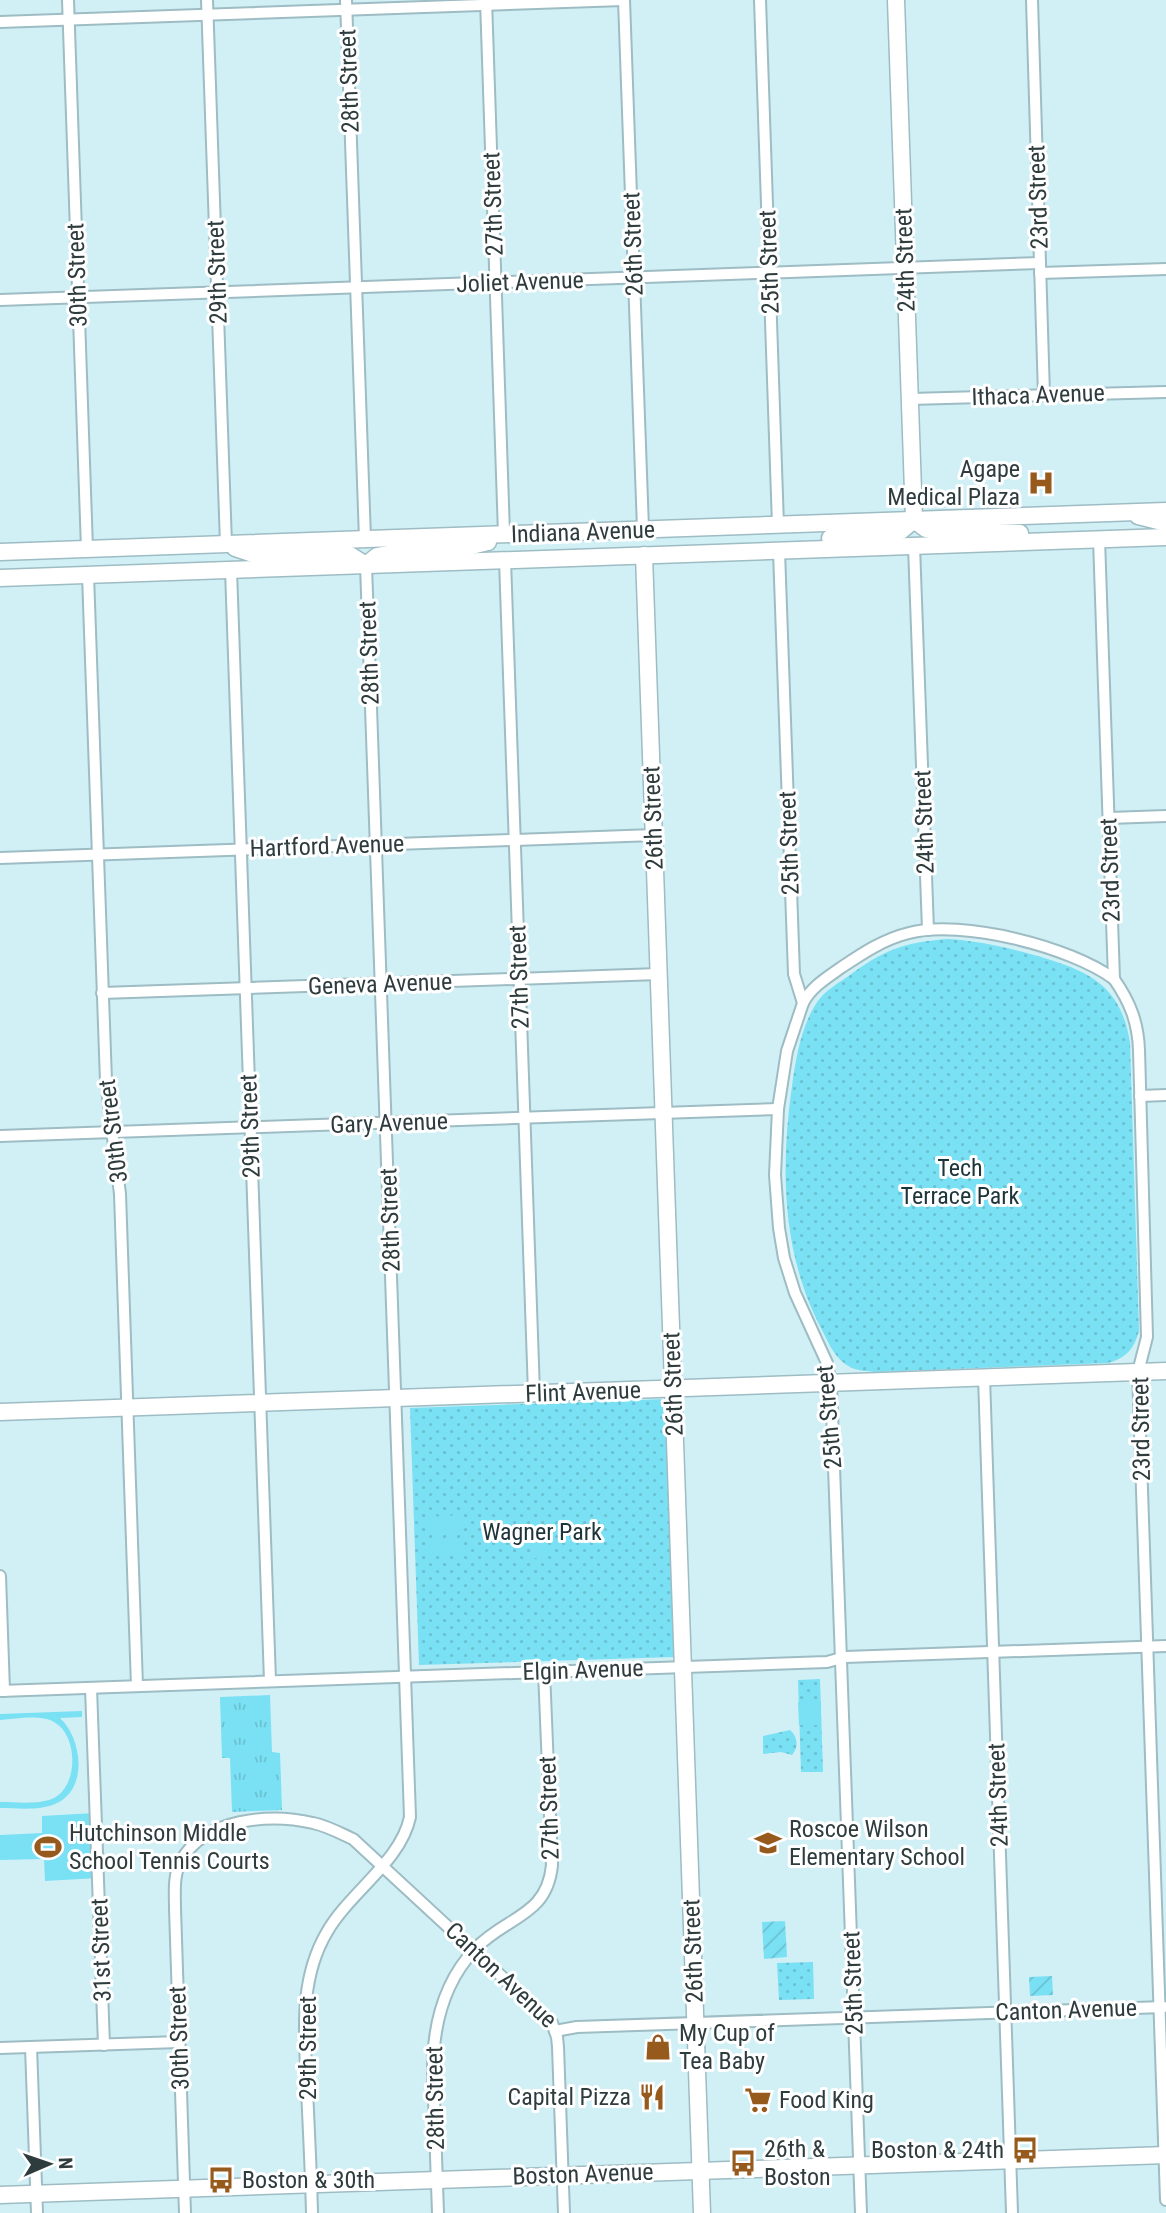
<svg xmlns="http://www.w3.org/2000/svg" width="1166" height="2213" viewBox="0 0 1166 2213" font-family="'Roboto Condensed',sans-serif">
<defs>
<pattern id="grass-tufts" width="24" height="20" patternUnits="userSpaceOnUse" patternTransform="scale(1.75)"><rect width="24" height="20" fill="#7ae0f4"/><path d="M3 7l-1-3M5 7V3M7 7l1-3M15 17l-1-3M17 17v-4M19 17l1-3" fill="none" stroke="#6ac1d2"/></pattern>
<pattern id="park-dots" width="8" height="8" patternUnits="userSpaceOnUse" patternTransform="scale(1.75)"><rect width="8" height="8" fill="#7ae0f4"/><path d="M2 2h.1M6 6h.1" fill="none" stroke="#6ac1d2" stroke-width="1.8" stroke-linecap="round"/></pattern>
<pattern id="garden-furrows" width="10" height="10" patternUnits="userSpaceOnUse" patternTransform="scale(1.75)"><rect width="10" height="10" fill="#7ae0f4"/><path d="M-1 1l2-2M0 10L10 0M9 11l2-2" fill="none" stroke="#6ac1d2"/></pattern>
</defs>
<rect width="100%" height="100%" fill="#d0f0f6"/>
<path fill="url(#grass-tufts)" d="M270,1695L272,1752L280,1753L282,1810L232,1812L230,1758H222L220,1697Z"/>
<g fill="url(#park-dots)">
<path d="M949,939C979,941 1005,947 1034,955C1086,970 1121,983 1130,1043L1139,1331C1134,1349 1126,1358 1108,1363L876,1372C868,1371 857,1371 850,1367C835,1359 829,1344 822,1330C782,1255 780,1169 792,1086C796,1058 801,1025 818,1001C825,991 837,984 847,977C884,950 903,942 949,939Z"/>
<path d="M665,1399L674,1657L419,1665L410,1408Z"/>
<path d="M820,1679L823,1772H801L798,1680Z"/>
<path d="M790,1730C798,1737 799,1747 792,1755L781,1752L763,1754V1736Z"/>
<path d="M813,1962L814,1999L779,2000L777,1963Z"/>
</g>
<g fill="url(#garden-furrows)">
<path d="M785,1921L787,1957L764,1959L762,1922Z"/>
<path d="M1052,1976L1053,1995L1030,1996L1029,1977Z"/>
</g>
<g fill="#7ae0f4">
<path d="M460,1515L461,1531L428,1532L427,1517Z"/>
<path d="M551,1525V1538H545V1558H534V1539L526,1538V1526Z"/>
<path d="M460,1538L461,1554L428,1555V1540Z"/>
<path d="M821,1701V1725H799L798,1702Z"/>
<path d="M82,1711V1717L60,1718C82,1738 89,1790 55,1804C39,1811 17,1808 0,1808V1802C16,1802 40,1805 54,1798C79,1785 78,1735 54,1722C40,1714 16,1719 0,1720V1714Z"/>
<path d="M95,1813L98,1878L45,1881L44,1859L0,1860V1835L42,1833V1816Z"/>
</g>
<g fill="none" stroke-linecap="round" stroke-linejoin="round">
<g stroke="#9ebcc3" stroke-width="14">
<g id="street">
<path d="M68,0L87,549"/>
<path d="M207,0L226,544"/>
<path d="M346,0L365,539"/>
<path d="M486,0L504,534"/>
<path d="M624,0L643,529"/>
<path d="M760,0L778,525"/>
<path d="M1032,0L1044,395"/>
<path d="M0,22L623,0"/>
<path d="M1040,273L1166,269"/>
<path d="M0,300L1040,263"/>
<path d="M910,399L1166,392"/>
<path d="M1099,539L1114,979C1130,1002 1138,1022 1139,1050L1147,1337L1138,1372L1166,2200"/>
<path d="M914,546L928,930"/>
<path d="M779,551L794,974L803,1003L787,1051L778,1109L775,1175L779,1228L784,1258L795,1293L827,1363L831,1384L861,2213"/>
<path d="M505,560L534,1393"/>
<path d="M231,570L270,1681"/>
<path d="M88,575L106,1081L120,1194L137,1686"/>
<path d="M1109,818L1166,816"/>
<path d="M0,858L654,835"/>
<path d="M102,993L659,974"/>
<path d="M803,1003C811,987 828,977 842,967C863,953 884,939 909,933C962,919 1071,947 1114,979"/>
<path d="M1140,1096L1166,1095"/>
<path d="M0,1136L778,1109"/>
<path d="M984,1377L1012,2213"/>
<path d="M0,1576L4,1691"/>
<path d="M91,1688L104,2045"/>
<path d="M0,1691L827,1662L845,1657L1166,1646"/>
<path d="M555,2031L577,2027L1164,2007"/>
<path d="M31,2047L37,2213"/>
<path d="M0,2048L179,2042"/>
<path d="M185,2213L175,1909C175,1893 173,1875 181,1861C204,1818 271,1813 313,1823C327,1826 340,1833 353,1839L552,2023L557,2037L558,2047L564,2213"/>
<path d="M312,2213C311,2172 309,2131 307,2090C305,2036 298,1981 327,1932C350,1892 401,1861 410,1817L366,565"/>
<path d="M438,2213L433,2070C433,2026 444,1982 475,1949C506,1916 547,1917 552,1865L544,1671"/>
</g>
</g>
<g stroke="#9ebcc3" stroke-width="19">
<g id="secondary">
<path d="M896,0L914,520"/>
<path d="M1138,516L1166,523"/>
<path d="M914,520L926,529L939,532L1020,533"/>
<path d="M830,538L884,535L901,531L914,520"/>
<path d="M235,548L253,554L350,555L366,565L377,556L398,552L463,548L488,542"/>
<path d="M0,552L1166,511"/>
<path d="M644,555L702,2213"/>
<path d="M0,578L1166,537"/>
<path d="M0,1412L1166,1371"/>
<path d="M0,2195L1166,2155"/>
</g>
</g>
<use href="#street" stroke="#fff" stroke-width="10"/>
<use href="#secondary" stroke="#fff" stroke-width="16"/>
</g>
<defs>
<g id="hospital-bare" transform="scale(2.1)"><path d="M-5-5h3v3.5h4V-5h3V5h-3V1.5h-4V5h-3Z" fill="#965a1c" stroke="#fff" stroke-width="2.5" paint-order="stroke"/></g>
<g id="school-bare" transform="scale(2.1)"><path d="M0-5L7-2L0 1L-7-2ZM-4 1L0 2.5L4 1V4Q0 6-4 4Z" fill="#965a1c" stroke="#fff" stroke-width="2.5" paint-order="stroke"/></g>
<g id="stadium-bare" transform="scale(2.1)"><path d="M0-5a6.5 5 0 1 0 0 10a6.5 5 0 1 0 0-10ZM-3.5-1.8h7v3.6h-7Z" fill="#965a1c" stroke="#fff" stroke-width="2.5" paint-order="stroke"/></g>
<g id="shop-bare" transform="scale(2.1)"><path d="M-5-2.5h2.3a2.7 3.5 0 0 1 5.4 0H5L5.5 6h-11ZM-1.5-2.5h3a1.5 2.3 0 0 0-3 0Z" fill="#965a1c" stroke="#fff" stroke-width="2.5" paint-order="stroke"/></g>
<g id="restaurant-bare" transform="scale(2.1)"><path d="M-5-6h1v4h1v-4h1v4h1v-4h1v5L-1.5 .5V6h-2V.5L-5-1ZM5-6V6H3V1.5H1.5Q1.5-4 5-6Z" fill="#965a1c" stroke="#fff" stroke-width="2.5" paint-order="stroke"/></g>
<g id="supermarket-bare" transform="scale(2.1)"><path d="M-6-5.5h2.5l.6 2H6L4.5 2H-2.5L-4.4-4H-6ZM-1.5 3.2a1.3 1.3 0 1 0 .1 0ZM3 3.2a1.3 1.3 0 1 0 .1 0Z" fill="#965a1c" stroke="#fff" stroke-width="2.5" paint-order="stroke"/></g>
<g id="bus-bare" transform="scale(2.1)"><path d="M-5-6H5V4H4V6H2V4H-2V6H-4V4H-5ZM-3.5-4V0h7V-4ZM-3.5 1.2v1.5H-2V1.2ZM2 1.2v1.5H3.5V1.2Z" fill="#965a1c" stroke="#fff" stroke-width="2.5" paint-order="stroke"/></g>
</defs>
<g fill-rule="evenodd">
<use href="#hospital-bare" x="1041" y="483"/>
<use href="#school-bare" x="768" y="1843"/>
<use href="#stadium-bare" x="48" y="1847"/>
<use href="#shop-bare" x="658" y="2047"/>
<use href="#restaurant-bare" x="652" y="2097"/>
<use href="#supermarket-bare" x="758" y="2100"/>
<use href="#bus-bare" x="1025" y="2150"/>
<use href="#bus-bare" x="743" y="2163"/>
<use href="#bus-bare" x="221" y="2180"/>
</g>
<g text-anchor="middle" stroke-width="6" stroke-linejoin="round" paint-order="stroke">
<g font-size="24" fill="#2f3c3e" stroke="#fff">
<text transform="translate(349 81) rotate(-92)" y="8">28th Street</text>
<text transform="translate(1038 197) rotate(-92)" y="8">23rd Street</text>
<text transform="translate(493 204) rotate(-92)" y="8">27th Street</text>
<text transform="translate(633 244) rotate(-92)" y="8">26th Street</text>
<text transform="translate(905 260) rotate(-92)" y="8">24th Street</text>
<text transform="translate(769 262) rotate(-92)" y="8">25th Street</text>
<text transform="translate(217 272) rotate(-92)" y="8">29th Street</text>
<text transform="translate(77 275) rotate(-92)" y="8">30th Street</text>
<text transform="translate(520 282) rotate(-2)" y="8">Joliet Avenue</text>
<text transform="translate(1038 395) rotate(-2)" y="8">Ithaca Avenue</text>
<text transform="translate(583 532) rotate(-2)" y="8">Indiana Avenue</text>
<text transform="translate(369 653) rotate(-92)" y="8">28th Street</text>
<text transform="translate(653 818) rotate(-92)" y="8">26th Street</text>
<text transform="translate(924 822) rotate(-92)" y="8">24th Street</text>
<text transform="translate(789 843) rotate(-92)" y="8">25th Street</text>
<text transform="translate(327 846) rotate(-2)" y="8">Hartford Avenue</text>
<text transform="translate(1110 870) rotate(-92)" y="8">23rd Street</text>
<text transform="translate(519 977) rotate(-92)" y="8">27th Street</text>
<text transform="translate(380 984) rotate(-2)" y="8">Geneva Avenue</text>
<text transform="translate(389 1123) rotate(-2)" y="8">Gary Avenue</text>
<text transform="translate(250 1126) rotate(-92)" y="8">29th Street</text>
<text transform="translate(113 1131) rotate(-97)" y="8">30th Street</text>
<text transform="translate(390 1220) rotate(-92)" y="8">28th Street</text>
<text transform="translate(673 1384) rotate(-92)" y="8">26th Street</text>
<text transform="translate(583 1392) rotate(-2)" y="8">Flint Avenue</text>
<text transform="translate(829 1417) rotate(-95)" y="8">25th Street</text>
<text transform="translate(1141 1429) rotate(-91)" y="8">23rd Street</text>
<text transform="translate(583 1670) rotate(-2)" y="8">Elgin Avenue</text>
<text transform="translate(998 1795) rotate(-92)" y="8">24th Street</text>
<text transform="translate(549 1808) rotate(-92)" y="8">27th Street</text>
<text transform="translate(101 1950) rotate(-92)" y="8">31st Street</text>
<text transform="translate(693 1951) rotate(-92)" y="8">26th Street</text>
<text transform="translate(501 1975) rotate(43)" y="8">Canton Avenue</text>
<text transform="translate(853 1983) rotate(-92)" y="8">25th Street</text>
<text transform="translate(1066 2010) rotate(-2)" y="8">Canton Avenue</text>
<text transform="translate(179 2038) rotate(-92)" y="8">30th Street</text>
<text transform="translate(308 2048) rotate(-90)" y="8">29th Street</text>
<text transform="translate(435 2098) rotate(-91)" y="8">28th Street</text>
<text transform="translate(583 2174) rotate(-2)" y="8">Boston Avenue</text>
</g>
<g font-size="24" fill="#2f3c3e" stroke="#fff" text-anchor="start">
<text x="1020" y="477" text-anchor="end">Agape<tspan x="1020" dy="28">Medical Plaza</tspan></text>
<text x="789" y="1837">Roscoe Wilson<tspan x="789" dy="28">Elementary School</tspan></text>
<text x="69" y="1841">Hutchinson Middle<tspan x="69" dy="28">School Tennis Courts</tspan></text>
<text x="679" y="2041">My Cup of<tspan x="679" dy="28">Tea Baby</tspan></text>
<text x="631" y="2105" text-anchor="end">Capital Pizza</text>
<text x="779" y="2108">Food King</text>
<text x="764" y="2157">26th &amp;<tspan x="764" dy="28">Boston</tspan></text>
<text x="1004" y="2158" text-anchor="end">Boston &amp; 24th</text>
<text x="242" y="2188">Boston &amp; 30th</text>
</g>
<g font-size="24" fill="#1d353a" stroke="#fff">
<text x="960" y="1176">Tech<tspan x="960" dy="28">Terrace Park</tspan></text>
<text x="542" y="1540">Wagner Park</text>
</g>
</g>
<g transform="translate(49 2164) rotate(88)" stroke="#ffffff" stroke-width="5" paint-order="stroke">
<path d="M0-5L12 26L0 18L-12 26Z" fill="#2f3c3e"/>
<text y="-10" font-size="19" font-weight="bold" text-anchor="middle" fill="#2f3c3e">N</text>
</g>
</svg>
